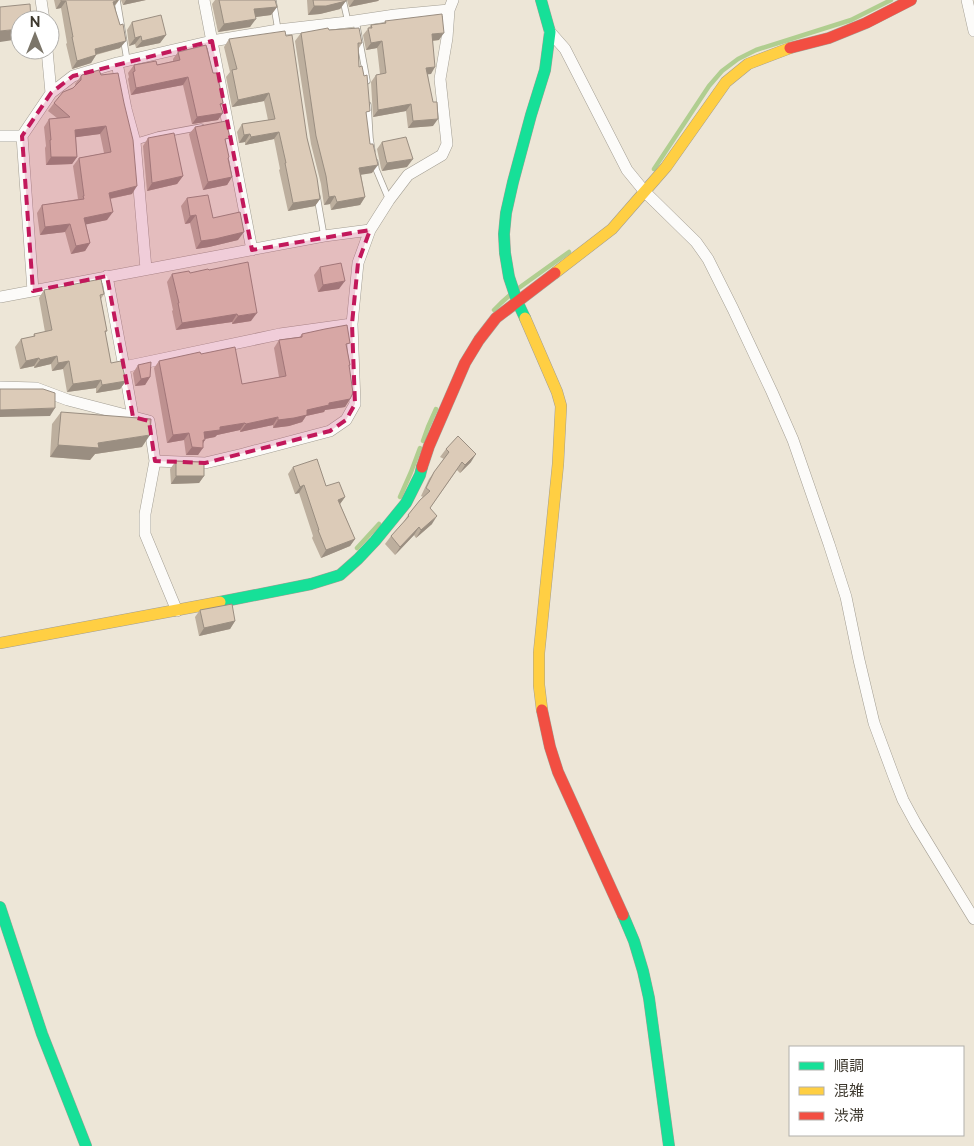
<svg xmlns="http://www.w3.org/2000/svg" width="974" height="1146" font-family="Raleway,'Noto Sans JP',sans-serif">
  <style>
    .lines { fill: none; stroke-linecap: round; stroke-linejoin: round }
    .stream { stroke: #b0ce90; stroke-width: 4.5 }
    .lane-casing { stroke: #a39e93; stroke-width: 7 }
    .street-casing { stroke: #a39e93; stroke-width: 12 }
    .fast-casing { stroke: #a39e93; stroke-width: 12 }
    .slow-casing { stroke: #a39e93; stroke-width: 12 }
    .jam-casing { stroke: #a39e93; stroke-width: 12 }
    .lane { stroke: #fcfbf9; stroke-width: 5.5 }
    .street { stroke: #fcfbf9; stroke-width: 11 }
    .fast { stroke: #16e098; stroke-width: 11 }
    .slow { stroke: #ffcf43; stroke-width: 11 }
    .jam { stroke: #f24e42; stroke-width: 11 }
    .wall { fill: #bdaf9e }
    .shaded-wall { fill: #9a8e81 }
    .building { fill: #dccbb8; stroke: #9a8e81 }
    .marked { fill: #c2185b; fill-opacity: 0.2; stroke: #c2185b; stroke-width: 4; stroke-dasharray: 10 6; stroke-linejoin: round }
  </style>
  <rect width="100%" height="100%" fill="#ede6d7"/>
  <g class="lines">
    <path class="stream" d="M654,169L709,86L722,71L738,59L756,50L851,20L891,0
      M516,290L569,252
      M494,310L501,303L510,295
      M423,441L428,427L436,409
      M400,497L411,472L420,448
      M357,548L379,524"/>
    <defs>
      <path id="lane" d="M117,0L127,60
        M273,0L278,30
        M343,0L348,22
        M356,21L367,81
        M368,105L370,138L372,151
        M135,142L158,135L201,127
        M375,162L376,169L389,200
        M317,196L324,236"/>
      <path id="street" d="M41,0L44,20
        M204,0L252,250
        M967,0L974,31
        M550,32L565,49L627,170L645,192L696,242L708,259L733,309L772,392L793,440L829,544L846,597L859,660L874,723L894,777L903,800L916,824L974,919
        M47,50L51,93
        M117,63L126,109L135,142L146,269
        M0,136H22L51,93L73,76L117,63L212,41L278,30L348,22L395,15L449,10
        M22,136L33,291
        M107,276L124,367L280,334L352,324
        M0,297L324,236L370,230
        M124,367L133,417
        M0,387L36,388L68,400L149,421L155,461L145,514V534L177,611
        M155,461L205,463L243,454L330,431L346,420L355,404L352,324L358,263L370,230L389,200L408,175L442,155L447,144L440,79L447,38L449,10L453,0"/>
      <path id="fast" d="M525,318L517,301L509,277L505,253L504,234L506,213L513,182L531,115L545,70L550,32L541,0
        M220,602L311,584L340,575L358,559L375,541L406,503L420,475L422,467
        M0,907L42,1034L86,1146
        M623,915L634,941L643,971L649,998L669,1146"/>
      <path id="slow" d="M555,273L612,229L666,167L726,82L748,64L790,48
        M525,318L557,392L561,406L558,464L539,653V685L542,710
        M0,643L220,602"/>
      <path id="jam" d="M790,48L829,38L866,23L911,0
        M422,467L429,446L465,363L479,340L496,318L555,273
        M542,710L550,747L558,772L623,915"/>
    </defs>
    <use href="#lane" class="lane-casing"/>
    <use href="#street" class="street-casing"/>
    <use href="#fast" class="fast-casing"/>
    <use href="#slow" class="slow-casing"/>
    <use href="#jam" class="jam-casing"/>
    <use href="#lane" class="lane"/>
    <use href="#street" class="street"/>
    <use href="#fast" class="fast"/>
    <use href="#slow" class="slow"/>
    <use href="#jam" class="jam"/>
  </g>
  <path class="wall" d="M54,0H119L115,6L120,48L96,55L91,63L72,69L66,44L67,43L61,8L56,9Z
    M121,0H146L123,5Z
    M215,0H275L277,7L271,15L255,17L250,27L218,32L212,4Z
    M307,0H346L340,9L320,14L308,15Z
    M347,0H379L378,1L349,7Z
    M385,21L439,40L433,41L431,74H428L433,126L408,128L406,111L373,117L371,82L376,75L380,74L377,48L366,50L363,35L371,25L384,23Z
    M132,22L166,35L160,43L136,48L135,44L129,46L127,30Z
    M329,30L362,43L359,48V67L366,115L372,173L361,174L365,197L360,205L331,210L330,204L324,205L321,184L311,144L295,41L301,33Z
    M229,39L307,138L320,199L315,206L288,211L279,170L280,169L274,139L245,145V142L239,143L237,132L242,124L268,120L264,101L232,107L226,77L230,72L224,47Z
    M178,52L213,73L223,103L221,106L218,120L192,124L183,85L131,95L128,79L129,77L128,73L134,65H157L173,61V59Z
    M99,70L132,194L110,199L107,220L86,224L90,243L85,251L71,254L65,232L40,235L37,213L42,205L78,199L73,166L79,158L104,153L100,134L76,137L77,157L72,164L46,165L45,148L46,146L44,127L49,119L57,118L48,111L54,103L73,88L76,86L75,84L81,76Z
    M195,127L226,144L228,159L232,177L227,185L203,190L189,134Z
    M148,138L183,176L177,184L147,191L143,146Z
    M382,142L407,167L382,171L381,168L377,149Z
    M187,198L213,218L238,240L209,247L196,249L190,223L185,224L181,206Z
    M320,267L339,289L318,292L314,275Z
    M190,273L251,321L232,324V322L176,330L172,311L173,310L167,282L172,274Z
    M44,290L104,294L101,299L107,331L105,333L111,363L126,381L120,389L96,393V388L67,392L63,369L52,371L51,364L34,368V366L20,369L15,347L21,339L33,337L34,334L45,332L39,298Z
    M302,334L347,348L350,365L349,367L350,399L345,407L325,410L324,412L306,416L302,422L289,426L273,428V425L240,432V430L217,435L215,437L205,439L198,455H186L184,440L167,443L154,368L159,361L201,354L242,384L279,377L274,348L279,340L299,338Z
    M138,365L150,377L145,385L135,386L133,373Z
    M61,412L142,447L95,454L90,460L50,457L52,424Z
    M446,449L471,462L460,473L457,470L430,508L432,524L416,538L414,535L395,555L385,544L391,536L403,523L408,515L423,497L421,496L429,479L444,459L440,457Z
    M176,461L204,476L199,483L171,484L170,469Z
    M293,467L345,497L340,504L355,539L350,546L321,558L312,538L313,536L299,493L295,494L288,474Z
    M200,610L235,621L230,629L199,636L195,617Z"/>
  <path class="shaded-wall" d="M119,0L113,7V2Z
    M126,0H146L123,5Z
    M354,0H379L378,1L349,7Z
    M61,1H66L61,8L56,9Z
    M346,1L340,9L320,14L308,15L314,6Z
    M277,7L271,15L248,18L254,9Z
    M256,19L250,27L218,32L224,24Z
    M20,29V39L0,42V31Z
    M444,33L439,40L427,41L432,34Z
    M166,35L160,43L136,48L142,41Z
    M141,36L135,44L129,46L135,38Z
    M126,41L120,48L89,56L95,49Z
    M382,41L377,48L366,50L371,43Z
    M96,55L91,63L72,69L77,61Z
    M435,67L431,74L422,75L426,68Z
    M188,77L183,85L131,95L136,88Z
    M269,93L264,101L232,107L238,100Z
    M411,104L406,111L373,117L378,110Z
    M223,113L218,120L192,124L197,117Z
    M438,119L433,126L408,128L413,121Z
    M106,126L100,134L70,138L75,130Z
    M279,132L274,139L245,145L251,137Z
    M250,134L245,142L239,143L244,135Z
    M51,157H77L72,164L46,165Z
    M413,159L407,167L382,171L387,163Z
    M378,165L372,173L354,176L359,168Z
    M183,176L177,184L147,191L152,183Z
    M232,177L227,185L203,190L208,182Z
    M137,186L132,194L103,200L109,193Z
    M335,196L330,204L324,205L329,197Z
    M365,197L360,205L331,210L337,202Z
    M320,199L315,206L288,211L293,203Z
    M113,212L107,220L79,226L84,218Z
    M196,215L190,223L185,224L190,216Z
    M70,224L65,232L40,235L45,227Z
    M244,232L238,240L209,247L196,249L201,241Z
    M90,243L85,251L71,254L76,246Z
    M345,281L339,289L318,292L323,285Z
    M257,313L251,321L232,324L238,316Z
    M237,314L232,322L176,330L182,323Z
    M57,356L51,364L34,368L40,360Z
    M39,358L34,366L20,369L26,361Z
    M69,361L63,369L52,371L58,363Z
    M150,377L145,385L135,386L141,379Z
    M101,380L96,388L67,392L73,384Z
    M126,381L120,389L96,393L102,385Z
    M350,399L345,407L325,410L324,412L306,416L302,422L289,426L273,428L278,420L307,410L329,403Z
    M55,408L50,416L0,417V410Z
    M278,417L273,425L240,432L246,424Z
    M245,423L240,430L217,435L215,437L199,440L204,432L220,427Z
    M189,433L184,440L167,443L173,435Z
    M150,435L142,447L95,454L90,460L50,457L58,445L98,443Z
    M203,440H205L200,447L203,448L198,455H186L192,447Z
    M476,454L471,462L460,473L465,465Z
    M176,476H204L199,483L171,484Z
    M304,485L299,493L295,494L300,487Z
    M345,497L340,504L338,500Z
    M437,516L432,524L416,538L421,530Z
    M419,527L414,535L395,555L400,547Z
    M355,539L350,546L321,558L326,550Z
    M235,621L230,629L199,636L204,628Z"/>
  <path class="building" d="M61,0H118L113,2L120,25L123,24L126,41L95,49L96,55L77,61L72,37H73L66,1H61Z
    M219,0H275L277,7L254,9L256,19L224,24Z
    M313,0H346V1L326,6H314Z
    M30,4L31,20H20V29L0,31V7Z
    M442,14L444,33L432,34L435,67L426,68L433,102H437L438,119L413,121L411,104L378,110L376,75L386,73L382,41L371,43L368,28H372L371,25L386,23L385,21Z
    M161,15L166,35L142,41L141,36L135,38L132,22Z
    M328,28L329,30L359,28L362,43H358L359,67L362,66L364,76L367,75L370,111L366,112L370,144H373L378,165L359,168L365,197L337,202L335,196L329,197L326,176L316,136L301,33Z
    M285,31L286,36L292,35L307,138L317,178L320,199L293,203L285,163H286L279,132L251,137L250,134L244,135L242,124L275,119L269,93L238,100L232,70L237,69L229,39Z
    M206,45L213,73H217L223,103L220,104L223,113L197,117L188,77L136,88L133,72L135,71L134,65L156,61L157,65L180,60L178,52Z
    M99,70L101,75L118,73L124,103L133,140L137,186L109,193L113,212L84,218L90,243L76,246L70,224L45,227L42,205L84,199L83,196H84L79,158L111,152L106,126L75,130L77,157H51L50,140H51L49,119L70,117L54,103L63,92L73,88L81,80V76L82,75Z
    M226,121L230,138L225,139L229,157L228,158L232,177L208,182L195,127Z
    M174,133L183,176L152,183L148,138Z
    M406,137L413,159L387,163L386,160L382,142Z
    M208,195L213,218L240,212L244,232L215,239L201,241L196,215L190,216L187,198Z
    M248,262L257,313L238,316L237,314L182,323L178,303H179L172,274L189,271L190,273L208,269L209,270Z
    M341,263L345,281L323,285L320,267Z
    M101,279L104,294L100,295L107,331H105L111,363L121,361L126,381L102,385L101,380L73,384L69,361L58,363L57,356L40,360L39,358L26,361L21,339L35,336L34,334L52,330L44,290Z
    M347,325L350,343L346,344L350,365H349L353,393L350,399L329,403V405L307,410V415L294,418L278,420V417L246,424L245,423L220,427V430L204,432L205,440H203V448L192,447L189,433L173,435L159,361L200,352L201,354L235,347L242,384L286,376L279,340L302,337V334L325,329Z
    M151,362L150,377L141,379L138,365Z
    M0,389H43L55,393V408L0,410Z
    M61,412L151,419L150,435L98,443L99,448L58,445Z
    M458,436L476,454L465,465L462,462L430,508L437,516L421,530L419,527L400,547L391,536L409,516L408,515L420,500L430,491L426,488L434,472L449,452L446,449Z
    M317,459L326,486L339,482L345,497L338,500L355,539L326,550L318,530H319L304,485L300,487L293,467Z
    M176,461L204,462V476H176Z
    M232,604L235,621L204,628L200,610Z"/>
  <path class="marked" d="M212,41L252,250L370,230L358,263L352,324L355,404L346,420L330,431L205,463L155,461L149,421L133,417L107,276L33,291L22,136L51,93L73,76Z"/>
  <rect x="789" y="1046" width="175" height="90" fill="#ffffff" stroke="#b1afab"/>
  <rect x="799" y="1062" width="25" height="8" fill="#16e098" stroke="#b1afab"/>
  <text x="834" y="1071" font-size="15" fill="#3d382e">順調</text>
  <rect x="799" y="1087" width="25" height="8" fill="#ffcf43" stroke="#b1afab"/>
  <text x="834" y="1096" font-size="15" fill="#3d382e">混雑</text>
  <rect x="799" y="1112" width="25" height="8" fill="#f24e42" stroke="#b1afab"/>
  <text x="834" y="1121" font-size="15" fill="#3d382e">渋滞</text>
  <g transform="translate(35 35)"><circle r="24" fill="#ffffff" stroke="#b1afab"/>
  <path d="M0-4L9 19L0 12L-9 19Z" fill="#7b7569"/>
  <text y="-8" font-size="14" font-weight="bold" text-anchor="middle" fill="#3d382e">N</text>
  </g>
</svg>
